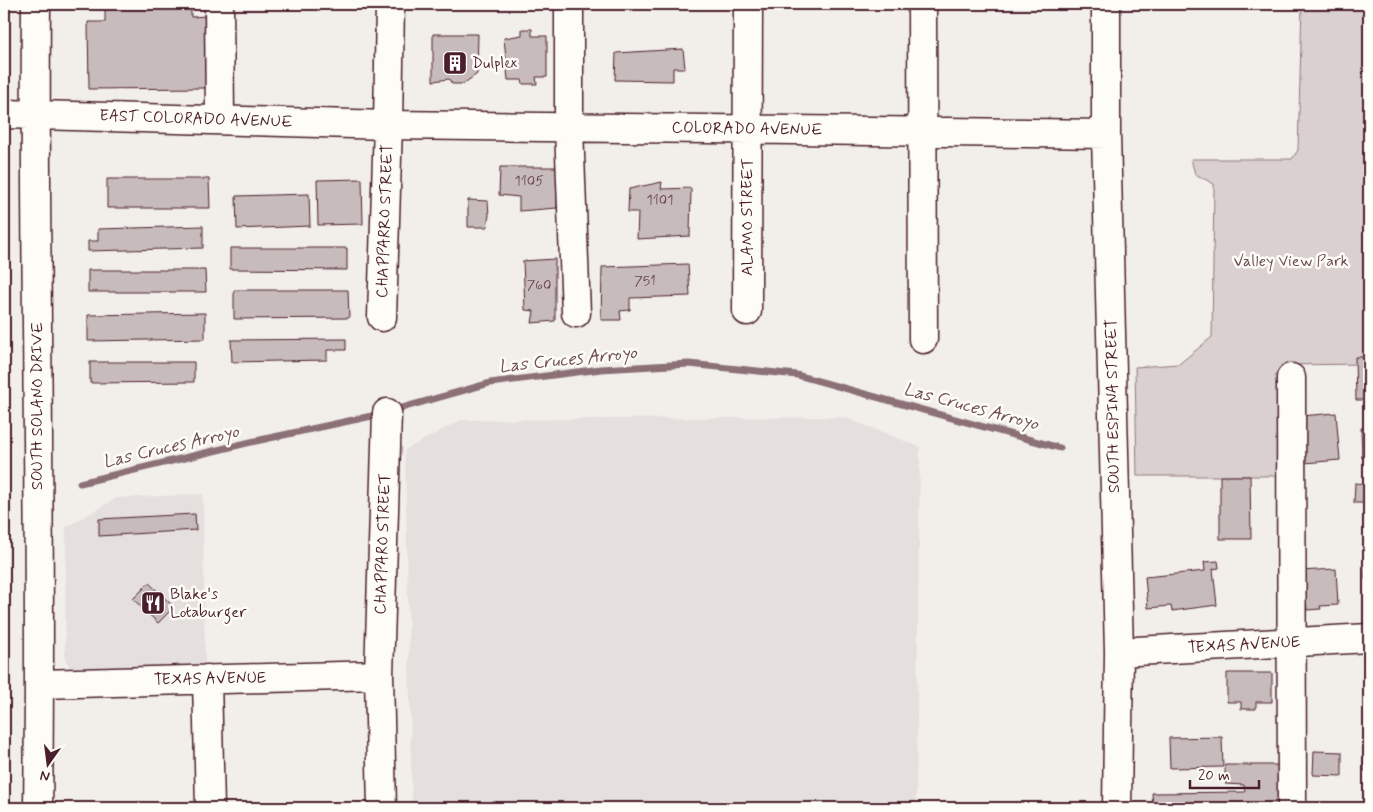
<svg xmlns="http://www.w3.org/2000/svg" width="1373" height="812" font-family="Mynerve,sans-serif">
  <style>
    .built { fill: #e5dfdd }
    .green { fill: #d9d0cf; stroke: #92787d }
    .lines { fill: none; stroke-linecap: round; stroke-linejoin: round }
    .stream { stroke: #8b6f75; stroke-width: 7 }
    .building { fill: #c8bbbb; stroke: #4a1f2b }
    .minor-casing { stroke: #4a1f2b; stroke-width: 31 }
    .minor { stroke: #fdfcf7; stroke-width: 28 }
    .labels { text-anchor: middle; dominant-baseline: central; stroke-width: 5; stroke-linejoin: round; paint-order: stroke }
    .number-label { font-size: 14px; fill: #6a464f }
    .poi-label { font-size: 16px; fill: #4a1f2b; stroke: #fdfcf7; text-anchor: start }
    .street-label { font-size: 16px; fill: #4a1f2b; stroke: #fdfcf7 }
    .park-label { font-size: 16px; fill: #6e4b54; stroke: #fdfcf7 }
    .water-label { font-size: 18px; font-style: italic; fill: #704e56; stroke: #fdfcf7 }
  </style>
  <rect width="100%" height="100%" fill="#f2efeb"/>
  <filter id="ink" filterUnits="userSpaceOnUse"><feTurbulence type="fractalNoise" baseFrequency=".02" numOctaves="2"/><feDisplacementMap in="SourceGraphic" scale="10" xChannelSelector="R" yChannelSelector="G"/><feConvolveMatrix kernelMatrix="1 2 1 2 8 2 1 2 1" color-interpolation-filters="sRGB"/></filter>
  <g filter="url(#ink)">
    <path class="built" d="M844,417L920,447L916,808H412L405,450L461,420Z
      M203,494L205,666L70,667L65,659L66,527L117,498Z"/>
    <path class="green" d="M1302,4H1369V364L1281,365V476H1137L1135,367L1179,364L1212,337L1214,184L1195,174L1191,159H1292L1298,150Z"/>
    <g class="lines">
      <path class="stream" d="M391,411L490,383L601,369L689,364L797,375L1060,448
        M80,483L251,442L381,414"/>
    </g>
    <path class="building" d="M105,4H191V17L207,16V88L89,89L88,22H105Z
      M522,29H532V36H547V77H536L537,84H523L522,80H508L504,38L522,35Z
      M433,34H478L477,74L463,84H452L449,79L433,81Z
      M683,49L685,68H673V81L615,80L616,53Z
      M500,167H558L557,208L519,211V197L499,195Z
      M107,179H209L210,208H107Z
      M362,179L363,224L318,225L317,180Z
      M662,182L661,189L691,188L690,236L637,239L638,212H628L629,189Z
      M309,194L310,226L237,229L236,196Z
      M468,200L488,201L489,215L487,227H468Z
      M203,226V248L88,251V241H98V229Z
      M230,248H347V270L230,269Z
      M555,259V321L532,323L534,311L525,310L523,261Z
      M688,264L690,296L630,298V310L620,311L621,320H601L602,267Z
      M88,270H205L206,292H88Z
      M234,290H348L349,318L234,319Z
      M205,313V339L88,341V315Z
      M346,339V350H327V360L232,362L231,340Z
      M1355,357H1369V400H1356Z
      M90,362H194V382L90,383Z
      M1336,413L1340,460L1304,463L1301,416Z
      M1361,428H1369V457L1362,458Z
      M1220,476H1250L1251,539H1220Z
      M1355,483L1369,484V514L1365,513V503H1354Z
      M195,514L196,530L99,536V519Z
      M1366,550H1369V579H1365Z
      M1218,561L1219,568L1213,569L1217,605L1172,611L1171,606L1148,608L1145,577L1205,571L1204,562Z
      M1336,569L1338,605L1320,606L1321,609L1307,610L1306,598H1301L1299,571Z
      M149,583L174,607L158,623L133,599Z
      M1227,673H1272V702H1256V709H1241V702H1227Z
      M1222,737L1223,767L1170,768L1169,738Z
      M1365,739H1369V771H1364Z
      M1314,751L1342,752V776L1313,775Z
      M1225,765H1278V808H1153L1152,793L1245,792L1244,785L1225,784Z"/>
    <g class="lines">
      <defs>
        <path id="minor" d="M36,4C34,272 42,540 38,808
          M219,4L220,120
          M569,4V128L576,313
          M922,4L923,339
          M1106,4V134L1119,652L1117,808
          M4,114L388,125L1106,134
          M747,311L748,4
          M382,317L388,125L390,4
          M1291,378L1292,808
          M1119,652L1369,638
          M207,679L210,808
          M40,684L379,675
          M382,808L379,675L387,413"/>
      </defs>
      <use href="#minor" class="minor-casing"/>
      <use href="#minor" class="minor"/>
    </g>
  </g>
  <defs>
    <symbol id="building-square" viewBox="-11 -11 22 22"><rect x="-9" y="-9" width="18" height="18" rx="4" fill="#4a1f2b" stroke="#fdfcf7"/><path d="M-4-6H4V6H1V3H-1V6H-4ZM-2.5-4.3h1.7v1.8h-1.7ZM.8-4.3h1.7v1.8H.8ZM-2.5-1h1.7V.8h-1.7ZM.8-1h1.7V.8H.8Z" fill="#fff"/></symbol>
    <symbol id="restaurant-square" viewBox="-11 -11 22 22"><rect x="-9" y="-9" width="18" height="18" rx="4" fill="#4a1f2b" stroke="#fdfcf7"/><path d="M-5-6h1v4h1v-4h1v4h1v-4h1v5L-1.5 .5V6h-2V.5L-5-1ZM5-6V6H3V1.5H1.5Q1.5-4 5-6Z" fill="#fff"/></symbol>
  </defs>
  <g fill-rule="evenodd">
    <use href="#building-square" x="441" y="49" width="28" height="28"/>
    <use href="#restaurant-square" x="139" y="589" width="28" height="28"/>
  </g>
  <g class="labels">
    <g class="number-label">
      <text x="529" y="181">1105</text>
      <text x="660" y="200">1101</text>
      <text x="645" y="281">751</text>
      <text x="539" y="285">760</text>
    </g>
    <g class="poi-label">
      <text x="472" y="63">Dulplex</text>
      <text x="170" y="594">Blake's<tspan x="170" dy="18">Lotaburger</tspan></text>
    </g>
    <g class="street-label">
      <text transform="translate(196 119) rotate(2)">EAST COLORADO AVENUE</text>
      <text transform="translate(747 129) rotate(1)">COLORADO AVENUE</text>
      <text transform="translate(747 217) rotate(-90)">ALAMO STREET</text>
      <text transform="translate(385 221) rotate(-88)">CHAPPARRO STREET</text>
      <text transform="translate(37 406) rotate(-90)">SOUTH SOLANO DRIVE</text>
      <text transform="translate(1113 406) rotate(-91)">SOUTH ESPINA STREET</text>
      <text transform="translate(383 544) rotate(-88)">CHAPPARO STREET</text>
      <text transform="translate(1244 645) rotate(-3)">TEXAS AVENUE</text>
      <text transform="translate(210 679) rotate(-1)">TEXAS AVENUE</text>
    </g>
    <g class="park-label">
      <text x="1291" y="261">Valley View Park</text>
    </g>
    <g class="water-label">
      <text transform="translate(568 360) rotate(-6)">Las Cruces Arroyo</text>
      <text transform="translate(971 407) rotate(15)">Las Cruces Arroyo</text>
      <text transform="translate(171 447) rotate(-13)">Las Cruces Arroyo</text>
    </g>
  </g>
  <rect width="1373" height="812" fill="none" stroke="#fdfcf7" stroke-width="20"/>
  <rect x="10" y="10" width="1353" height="792" fill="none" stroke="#4a1f2b" stroke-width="2" filter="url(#ink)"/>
  <g transform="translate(48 764) rotate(194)" stroke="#fdfcf7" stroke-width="4" paint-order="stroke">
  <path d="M0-4L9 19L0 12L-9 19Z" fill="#4a1f2b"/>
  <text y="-8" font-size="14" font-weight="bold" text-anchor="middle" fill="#4a1f2b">N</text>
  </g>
  <path d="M1190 780v8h69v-8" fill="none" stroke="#4a1f2b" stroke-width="2.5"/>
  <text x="1198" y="780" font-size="15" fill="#4a1f2b" stroke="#fdfcf7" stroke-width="4" paint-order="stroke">20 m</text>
</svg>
